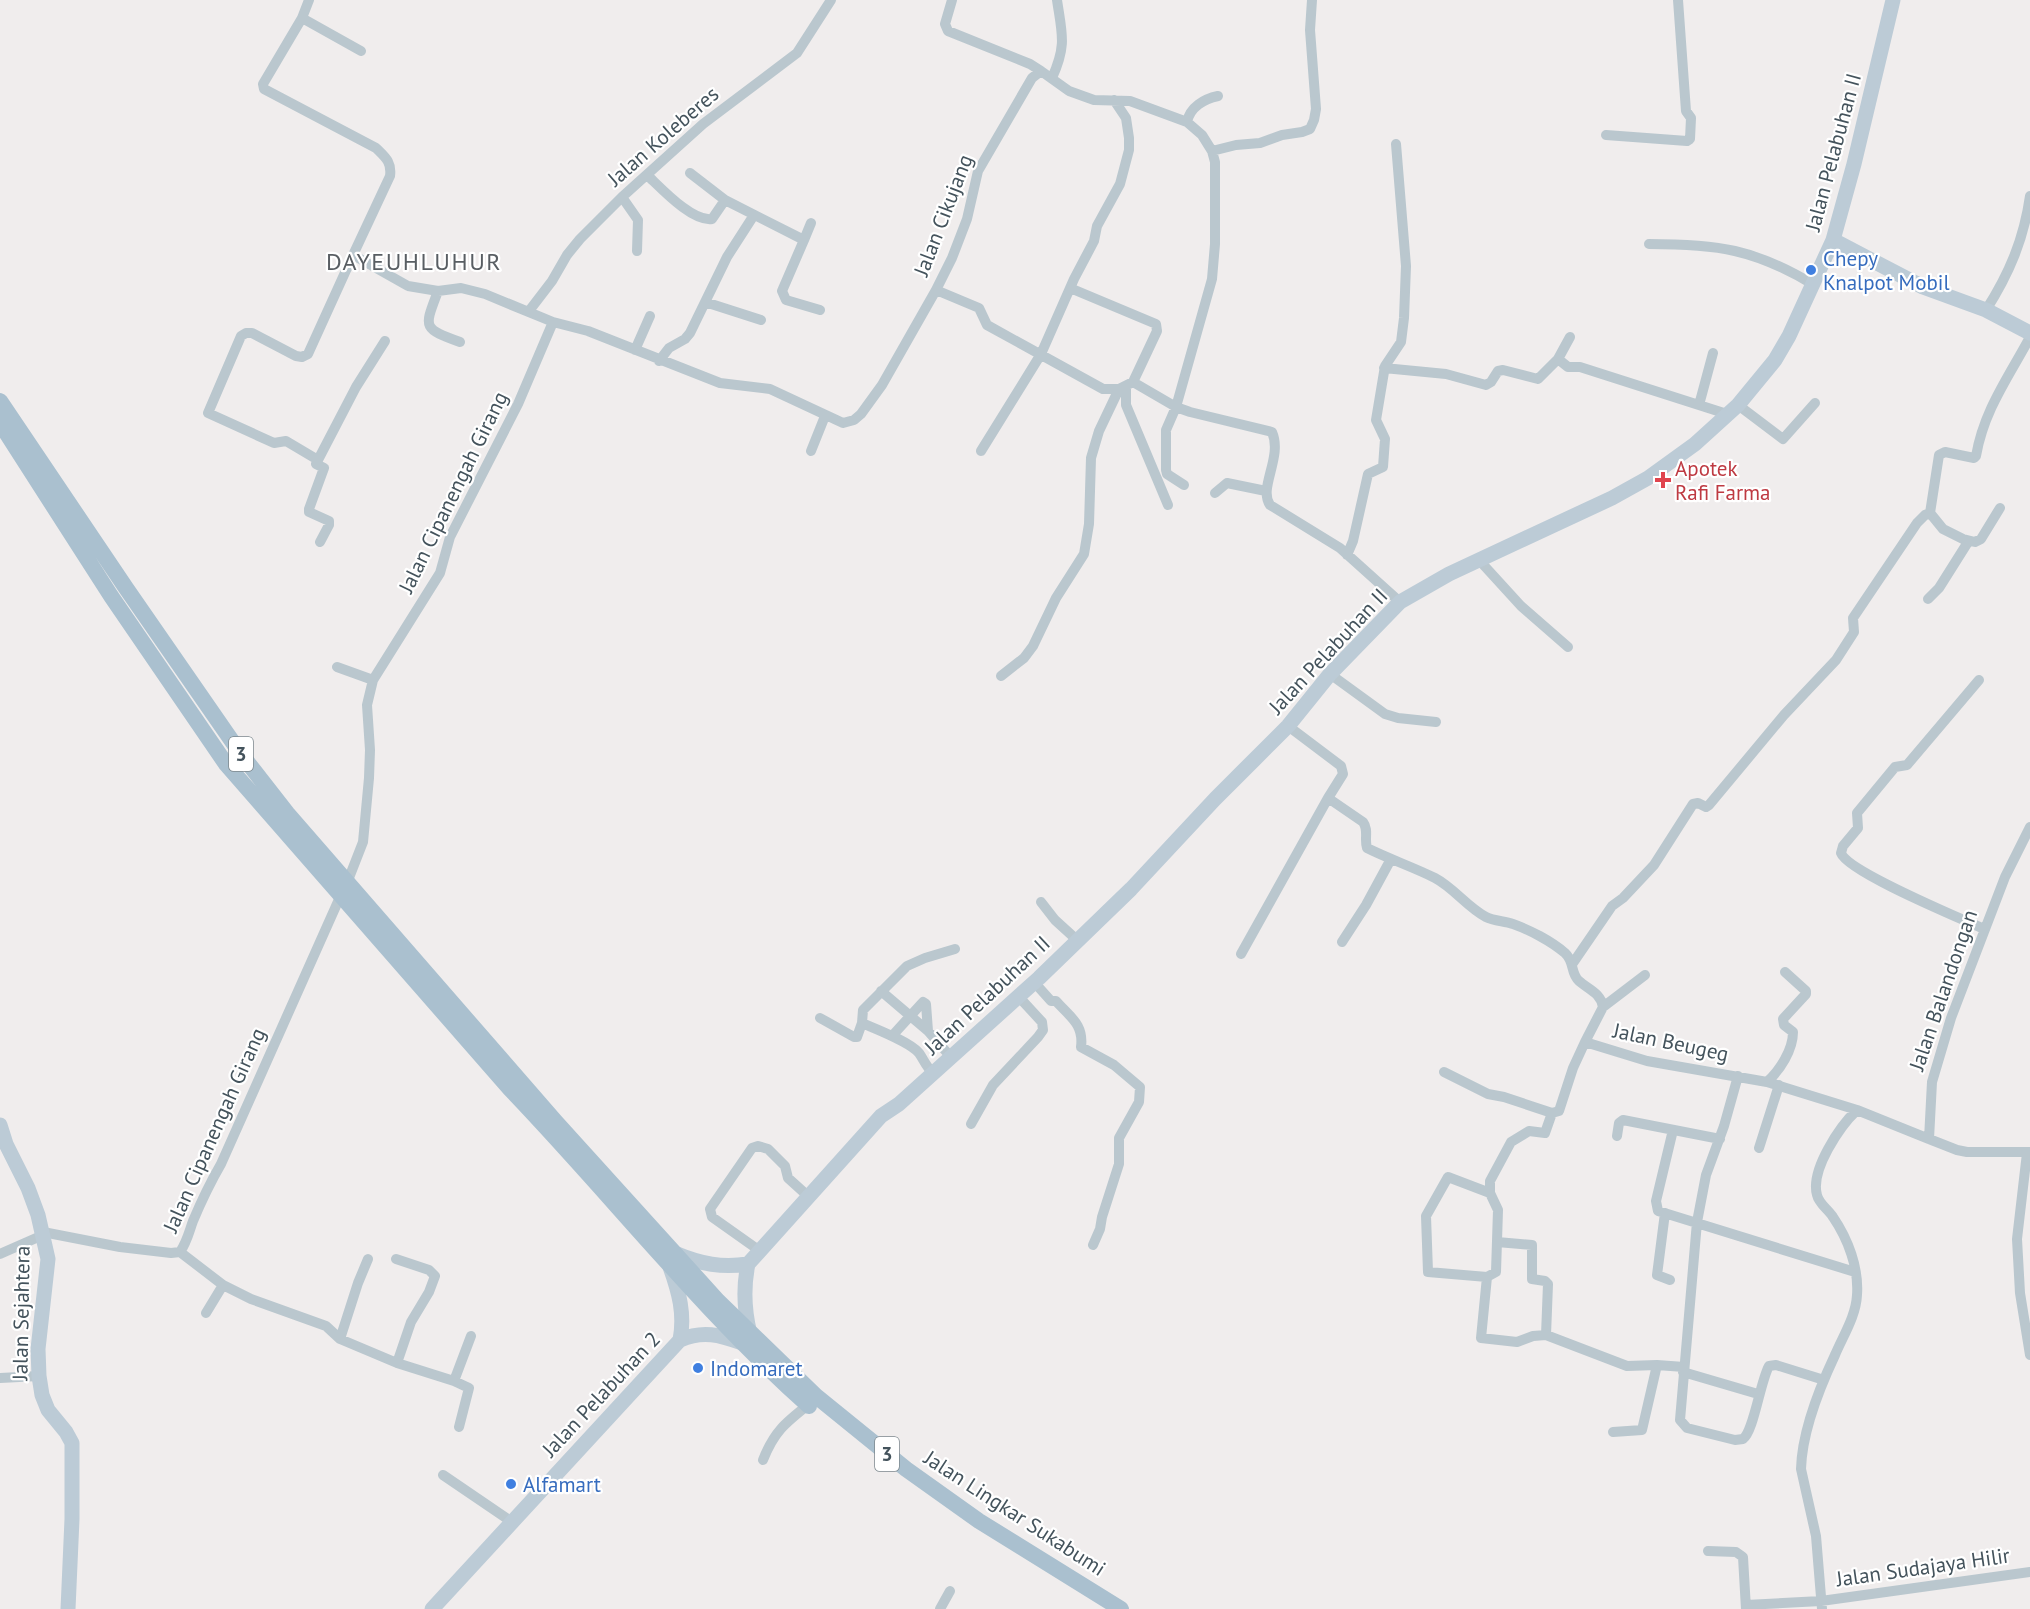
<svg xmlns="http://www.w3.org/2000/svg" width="2030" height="1609" font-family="'PT Sans',sans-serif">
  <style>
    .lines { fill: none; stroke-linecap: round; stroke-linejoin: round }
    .street { stroke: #bac7ce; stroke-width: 10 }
    .secondary { stroke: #bccbd6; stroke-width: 15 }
    .primary { stroke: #aac0cf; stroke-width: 16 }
    .shop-dot { fill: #3f7fe0; stroke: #fff; stroke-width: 2 }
    .health-dot { fill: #e0444e; stroke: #fff; stroke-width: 2 }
    .labels { text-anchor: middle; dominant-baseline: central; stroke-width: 4.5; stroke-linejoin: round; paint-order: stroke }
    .shield { fill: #fff; stroke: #7c878d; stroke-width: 1.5 }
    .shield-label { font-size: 20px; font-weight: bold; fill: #44535c }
    .street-label { font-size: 21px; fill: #44535c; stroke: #fff }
    .shop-label { font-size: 21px; fill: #366cbe; stroke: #fff; text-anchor: start }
    .health-label { font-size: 21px; fill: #be3a42; stroke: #fff; text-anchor: start }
    .quarter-label { font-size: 24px; letter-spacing: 1.5px; fill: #595e63; stroke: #fff }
  </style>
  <rect width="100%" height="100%" fill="#f0eded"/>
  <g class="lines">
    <path class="street" d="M309,0L302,18L263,84L264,89L376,148C385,157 392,162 390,176L353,255L408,286L438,291L461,288L485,294L553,322L588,331L720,383L770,389L843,423L854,420L861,414L882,385L936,290L952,258L967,219L978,171L1032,78L1041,71L1069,91L1094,100L1130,101L1187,122L1202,135L1212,151L1215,162V244L1212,279L1176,407L1190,412L1272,432C1283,457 1258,488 1270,505L1340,548L1400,602
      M952,0L945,24L948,31L1030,64L1041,71
      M302,18L361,51
      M1052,78C1067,45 1062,34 1057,0
      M1187,122C1190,107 1204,99 1218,96
      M1606,135L1687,141L1690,139L1691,118L1686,111L1678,0
      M1212,151L1236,145L1260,143L1282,135L1302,132L1310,129L1314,120L1316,109L1310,30L1312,0
      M690,173L725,200
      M647,175C661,188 692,222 712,219L725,200L804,240L811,223
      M622,197L638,220L637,251
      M804,240L782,291L786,300L820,310
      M1649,244C1717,244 1755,249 1814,285
      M1070,288L1156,324L1157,331L1133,382
      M936,290L979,308L987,325L1103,389H1119L1133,382L1176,407L1166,430V470L1167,474L1184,485
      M438,291C424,328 422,328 460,342
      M705,302L761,320
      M1986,310C2009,274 2024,239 2030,196
      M529,311L552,281L567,255L580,239L622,197L703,124L797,53L831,0
      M635,350L650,316
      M1558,359L1568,367H1580L1727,414
      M659,361L669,348L685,339L690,333L727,257L754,215
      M1384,368L1446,374L1486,385L1491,382L1498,371L1503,370L1538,379L1558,359L1570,337
      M1126,387V405L1168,505
      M1699,405L1713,353
      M1738,405L1783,439L1815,403
      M811,451L825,416
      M981,451L1041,354L1074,279L1094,241L1097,226L1120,184L1129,150V138L1126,118L1114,100
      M318,460L286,441L274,443L208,413L241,336L246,333H252L296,356L302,357L308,354L353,255
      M1215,493L1227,483L1266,491
      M2000,508L1981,539L1975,542L1963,539L1943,529L1930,513L1939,455L1945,452L1974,458L1976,456C1984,410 2008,378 2030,337
      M320,542L329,525V521L309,512V509L324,468L316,464L318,460L356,387L385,341
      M1347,555L1353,541L1368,474L1383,467L1385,439L1376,420L1385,366L1401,342L1404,318L1406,266L1396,144
      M1479,560L1521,606L1568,647
      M1928,599L1939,588L1968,542
      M337,667L373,680
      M1330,674L1385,714L1398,718L1436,722
      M1001,676L1024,658L1033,646L1056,598L1084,554L1089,524L1091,458L1099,431L1119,389
      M1979,680L1907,765L1895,767L1857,813L1858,828L1843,846L1841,853C1848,872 1960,918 1984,929
      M1288,726L1341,766L1343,774L1328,798L1363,822C1369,830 1364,839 1367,848C1389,859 1413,867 1435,878C1454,888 1467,907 1486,917C1494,921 1504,921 1513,924C1530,930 1551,941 1565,953C1575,962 1570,973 1579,981C1588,989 1601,993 1603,1007L1585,1042L1647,1061L1767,1082L1857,1110
      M347,883L363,842L369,778L370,750L367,705L373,680L440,573L450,537L518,404L553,322
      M1041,902L1055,920L1077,940
      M1342,942L1366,905L1391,859
      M1241,954L1328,798
      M1573,963L1612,906L1623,898L1654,865L1693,804L1698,803L1706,807L1709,805L1784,715L1836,660L1854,632L1853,618L1917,523L1925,515L1930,513
      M1034,982L1051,1001H1056C1070,1017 1084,1024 1081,1047L1114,1065L1140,1087L1139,1102L1119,1138V1164L1102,1217L1100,1229L1093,1245
      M881,991L928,1031L950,1056
      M1603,1007L1645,975
      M820,1018L854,1037H857L862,1023L863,1010L907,966L925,958L955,949
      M862,1023C876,1029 910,1042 919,1053C924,1060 926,1067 933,1073
      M892,1036L923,1002L926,1004L928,1031
      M1444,1072L1488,1094L1504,1097L1552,1113
      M1738,1076L1724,1126L1706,1175L1697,1222L1680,1420L1687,1428L1735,1440L1743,1439C1754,1431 1760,1382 1769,1366L1776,1365L1824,1380
      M1767,1082C1780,1070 1793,1050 1793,1032L1784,1025L1783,1019L1806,994V991L1785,972
      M971,1124L993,1085L1038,1037L1043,1030L1042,1022L1018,996
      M1673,1130L1656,1201L1658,1211L1855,1272
      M1617,1136L1619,1123L1623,1120L1720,1139
      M1929,1139L1957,1150L1967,1152H2030
      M1759,1148L1779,1085
      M2027,1153L2017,1239L2020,1293L2030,1355
      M1490,1193L1448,1177L1426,1216L1428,1272L1487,1277L1496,1272L1498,1210L1490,1193V1181L1511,1142L1529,1131L1545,1133L1552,1113L1559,1111L1573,1068L1585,1042
      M1665,1213L1657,1275L1670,1280
      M43,1232L120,1247L171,1253L180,1252C187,1242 189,1232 193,1221C201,1202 210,1183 221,1164L340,897
      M1497,1242L1532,1245V1279L1545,1281L1548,1284L1546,1335
      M760,1251L712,1217L710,1209L752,1148L758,1146L768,1149L785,1166L788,1178L809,1197
      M180,1252L223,1285L251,1299L326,1326L340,1339L397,1363L454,1381L469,1388L459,1427
      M0,1254L43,1235
      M396,1259L429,1270L435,1276L429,1292L411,1322L397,1363
      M1487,1277L1481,1338L1517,1342L1533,1336L1546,1335L1627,1366L1657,1365L1684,1367
      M206,1313L223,1285
      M340,1339L358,1283L368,1259
      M1683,1372L1758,1394
      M0,1378L39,1376
      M454,1381L471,1336
      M1613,1432L1642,1430L1657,1365
      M763,1460C774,1432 785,1423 808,1405
      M443,1475L512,1522
      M1708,1551L1736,1552L1743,1557L1746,1609
      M1746,1605L1821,1601L2030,1572
      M940,1609L950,1591
      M1822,1609L1816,1536L1801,1469C1802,1431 1819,1389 1835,1355C1843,1336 1856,1316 1857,1295C1859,1268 1848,1239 1833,1217C1828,1209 1819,1204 1817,1195C1810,1170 1840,1126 1857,1110L1929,1139L1932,1082L1951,1018L2005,877L2030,827"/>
    <path class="secondary" d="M1833,240L1923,287L1986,310L2030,333
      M0,1125L6,1144L28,1188L38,1215L48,1259L38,1349L39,1376L42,1395L48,1410L66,1432L72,1443V1519L68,1609
      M677,1254C701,1264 722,1268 748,1264
      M748,1264L881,1116L899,1104L1039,978L1131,889L1215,799L1288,726L1330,674L1400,602L1449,574L1612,498L1648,478L1695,444L1738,405L1775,360L1789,336L1833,240L1854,164L1893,0
      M748,1264C743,1288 744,1310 750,1334
      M670,1267C679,1292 685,1314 680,1340
      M432,1609L680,1340C703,1330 720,1335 742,1343"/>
    <path class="primary" d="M0,401L126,588L241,754L287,813L555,1121L718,1301L816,1396L906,1469L979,1521L1121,1609
      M0,423L111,596L226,764L510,1089C611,1194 700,1309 809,1406"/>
  </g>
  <g class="shop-dot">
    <circle cx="1811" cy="270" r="6"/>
    <circle cx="698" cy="1368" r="6"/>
    <circle cx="511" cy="1484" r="6"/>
  </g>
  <path class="health-dot" d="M1660 471h6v6h6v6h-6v6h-6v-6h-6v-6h6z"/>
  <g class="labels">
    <g class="shield">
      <rect x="229" y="737" width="24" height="34" rx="4.5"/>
      <rect x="875" y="1437" width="24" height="34" rx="4.5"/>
    </g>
    <g class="shield-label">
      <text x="241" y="754">3</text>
      <text x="887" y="1454">3</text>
    </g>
    <g class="street-label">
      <text transform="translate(663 136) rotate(-41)">Jalan Koleberes</text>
      <text transform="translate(1833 152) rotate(-75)">Jalan Pelabuhan II</text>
      <text transform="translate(943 215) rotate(-69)">Jalan Cikujang</text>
      <text transform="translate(453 492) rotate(-64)">Jalan Cipanengah Girang</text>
      <text transform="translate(1328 651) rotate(-47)">Jalan Pelabuhan II</text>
      <text transform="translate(1943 990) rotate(-71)">Jalan Balandongan</text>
      <text transform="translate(987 995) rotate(-43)">Jalan Pelabuhan II</text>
      <text transform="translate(1671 1042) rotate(12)">Jalan Beugeg</text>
      <text transform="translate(214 1130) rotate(-66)">Jalan Cipanengah Girang</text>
      <text transform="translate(21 1313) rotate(-89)">Jalan Sejahtera</text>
      <text transform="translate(601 1394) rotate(-47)">Jalan Pelabuhan 2</text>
      <text transform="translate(1015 1513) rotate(33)">Jalan Lingkar Sukabumi</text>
      <text transform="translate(1923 1567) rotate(-8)">Jalan Sudajaya Hilir</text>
    </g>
    <g class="shop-label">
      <text x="1823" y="258">Chepy<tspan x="1823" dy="24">Knalpot Mobil</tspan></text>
      <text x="710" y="1368">Indomaret</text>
      <text x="523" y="1484">Alfamart</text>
    </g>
    <g class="health-label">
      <text x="1675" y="468">Apotek<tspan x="1675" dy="24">Rafi Farma</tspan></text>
    </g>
    <g class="quarter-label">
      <text x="414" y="261">DAYEUHLUHUR</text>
    </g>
  </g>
</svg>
